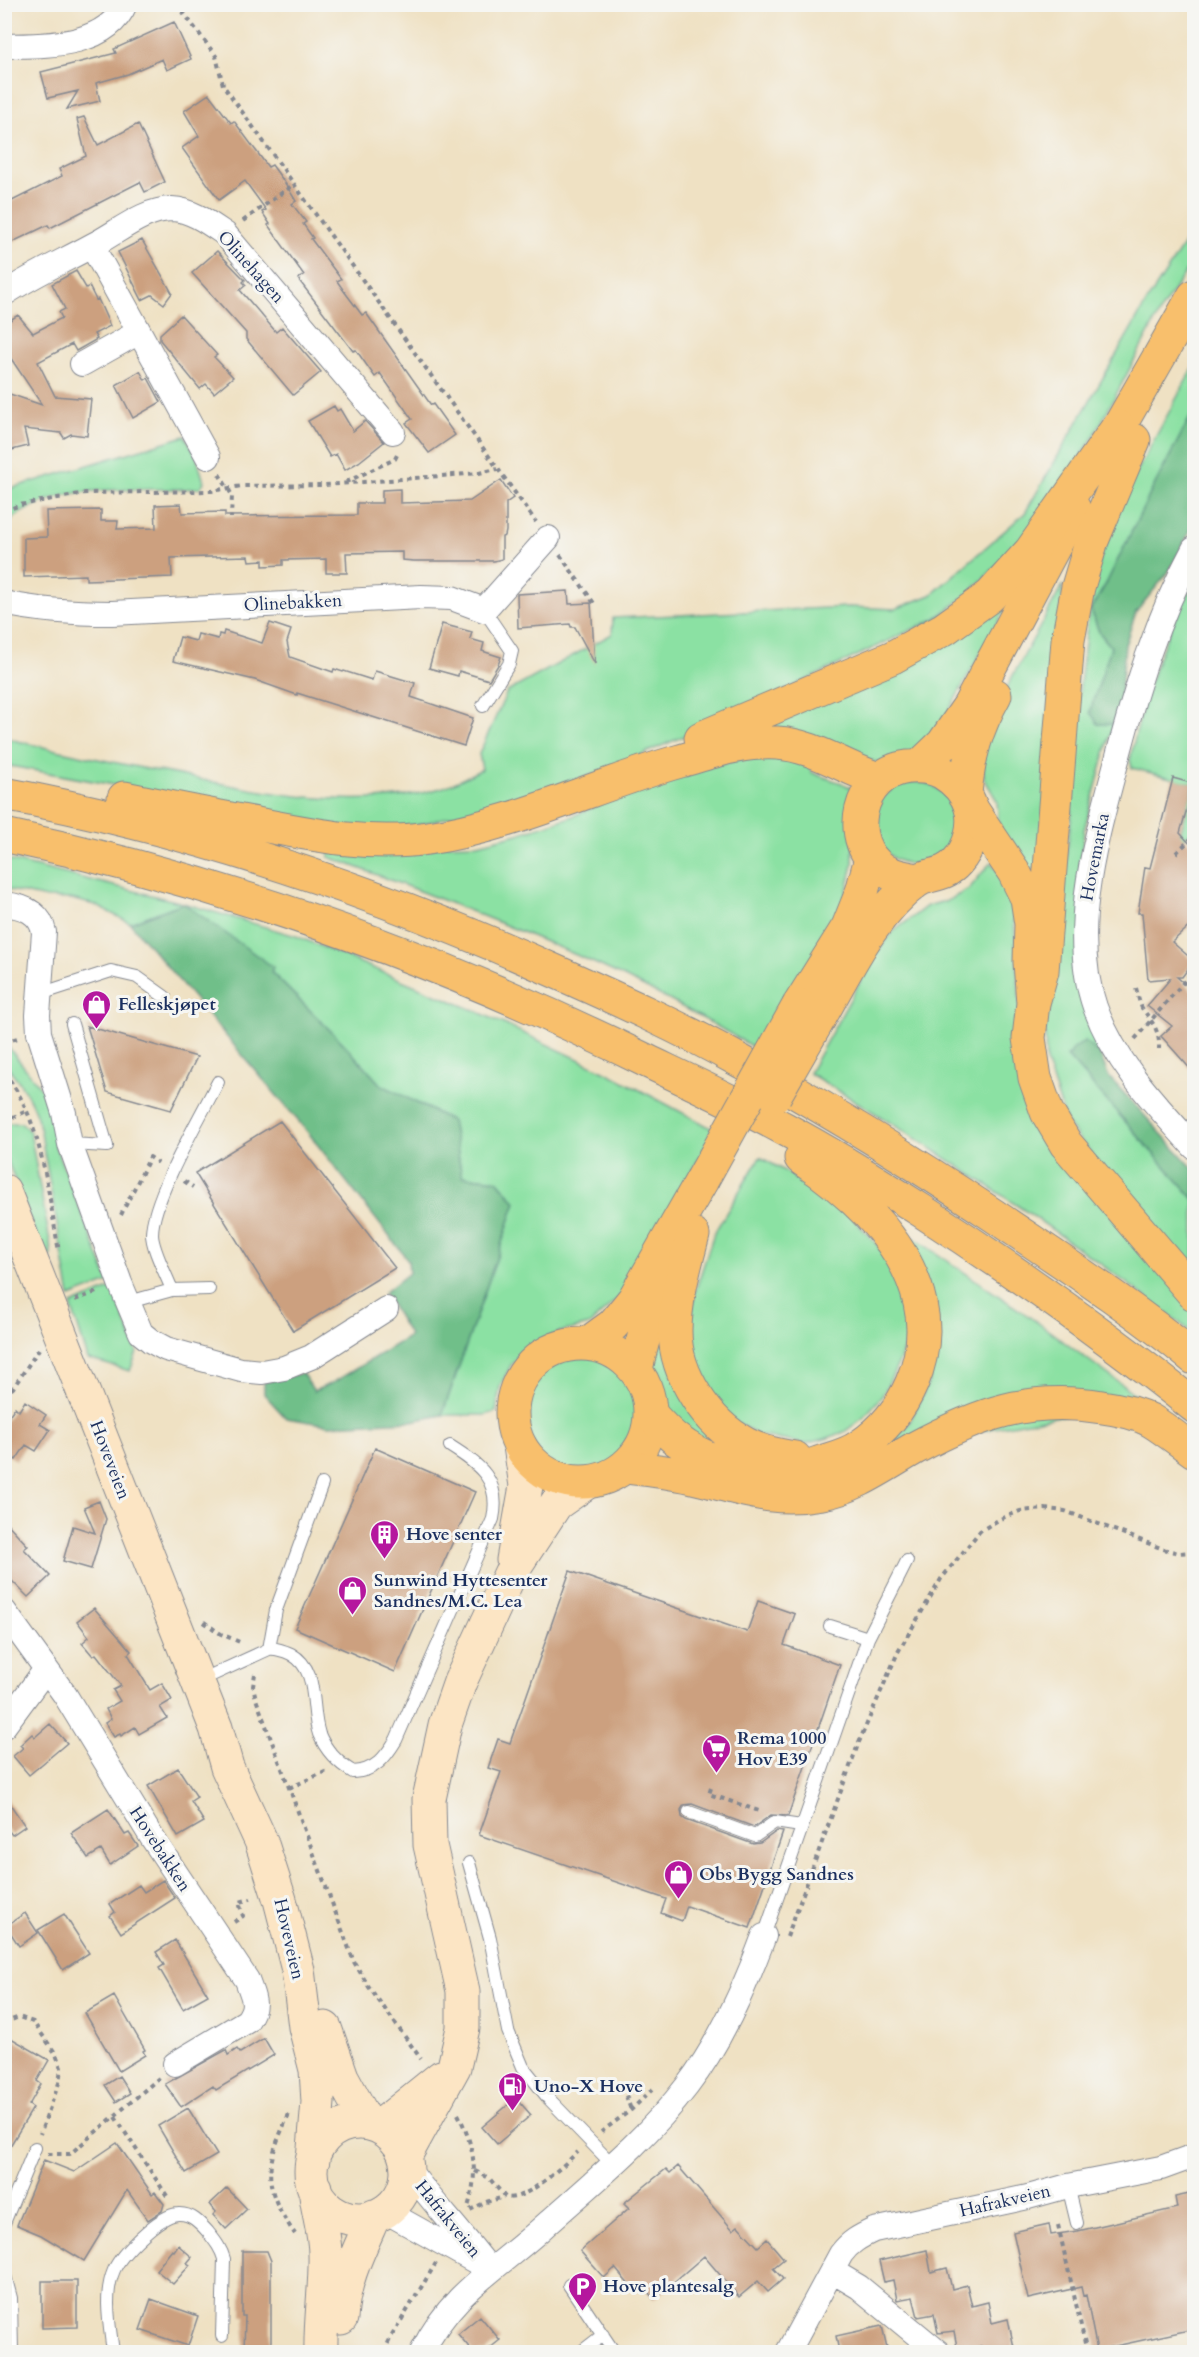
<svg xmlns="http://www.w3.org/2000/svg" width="1199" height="2357" font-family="Cardo,serif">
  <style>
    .green { fill: #8be1a3; stroke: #538880; stroke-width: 1.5 }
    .forest { fill: #70bf89; stroke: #467774; stroke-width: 1.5 }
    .building { fill: #cca07f }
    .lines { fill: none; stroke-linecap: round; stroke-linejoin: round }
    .lane-casing { stroke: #858890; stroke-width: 14 }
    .street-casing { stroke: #858890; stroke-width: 26 }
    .secondary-casing { stroke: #858890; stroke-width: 35 }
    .primary-casing { stroke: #858890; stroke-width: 35 }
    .highway-casing { stroke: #858890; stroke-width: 35 }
    .path { stroke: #858890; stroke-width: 4; stroke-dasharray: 4.5 4.5; stroke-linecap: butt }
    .lane { stroke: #fff; stroke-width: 12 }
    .street { stroke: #fff; stroke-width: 24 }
    .secondary { stroke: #fce5c4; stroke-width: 33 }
    .primary { stroke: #f8bf6c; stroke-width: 33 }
    .highway { stroke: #f8bf6c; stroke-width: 33 }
    .primary-bridge-casing { stroke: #858890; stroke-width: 35; stroke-linecap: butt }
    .primary-bridge { stroke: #f8bf6c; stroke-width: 33 }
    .labels { text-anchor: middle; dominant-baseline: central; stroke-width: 6; stroke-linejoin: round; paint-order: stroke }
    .street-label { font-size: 18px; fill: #1b2f5e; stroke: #f6f6f2 }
    .poi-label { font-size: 18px; font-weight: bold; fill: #1b2f5e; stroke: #f6f6f2; text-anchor: start }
  </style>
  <rect width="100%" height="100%" fill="#f6f6f2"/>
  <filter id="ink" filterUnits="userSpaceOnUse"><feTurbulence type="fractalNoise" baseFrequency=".0167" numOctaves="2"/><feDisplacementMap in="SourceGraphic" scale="12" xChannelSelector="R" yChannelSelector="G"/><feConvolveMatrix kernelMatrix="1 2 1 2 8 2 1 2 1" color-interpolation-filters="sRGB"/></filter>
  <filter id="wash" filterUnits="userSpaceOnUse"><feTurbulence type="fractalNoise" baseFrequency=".008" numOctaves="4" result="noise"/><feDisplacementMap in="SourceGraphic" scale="24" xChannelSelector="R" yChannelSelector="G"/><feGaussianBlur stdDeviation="1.35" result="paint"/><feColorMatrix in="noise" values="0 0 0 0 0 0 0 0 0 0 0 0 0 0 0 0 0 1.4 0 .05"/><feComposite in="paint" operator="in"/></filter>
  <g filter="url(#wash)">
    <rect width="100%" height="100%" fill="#efe1c3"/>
    <path class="green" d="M1194,229V259L1161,310L1094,436L1035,528L967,595L934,619L741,711L611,768L545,792L417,825L356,829L5,765V738C62,752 120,764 179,775C262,792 357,813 441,788C455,784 469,775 482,769L479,754L507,692L612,634L613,618L849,607L895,609L931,595L1025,513L1149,298Z
      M1194,366V410L1152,490L1106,584L1091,609L1099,632L1111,647L1098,724H1113L1084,830L1078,889L1103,1051L1100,1055L1085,1041L1068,1056L1194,1199V1279L1067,1124L1046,1061L1045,1026L1072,811L1065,808L1093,578L1122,499Z
      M185,436L196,455L204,482L200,488C135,493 57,478 5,525V490Z
      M1032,561L930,744L886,764L864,760L761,724Z
      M1063,585L1041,877L1029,882L1000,840L997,801L984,778L983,755L988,728L1011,679Z
      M1193,586H1194V830L1177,845L1194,784L1132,768L1130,760C1142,703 1162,636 1193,586Z
      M776,752L811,766V772C826,780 841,780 854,790L853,865L842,910L758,1050C707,1020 655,991 601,966C512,926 421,891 329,857L332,847L478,844L518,834L571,817L673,773Z
      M874 823a41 41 0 1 1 82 0a41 41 0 1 1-82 0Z
      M5,859L183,903L296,936L476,1011L606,1072L715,1130L623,1294L589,1325L560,1332L529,1346L511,1365L500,1386L496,1412L485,1415H442L516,1202L497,1180L462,1176L452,1121L380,1084L343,1043L271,972L183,903L130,923L95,905L71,899L46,898L5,889Z
      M991,862L1012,890L1025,1082L1194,1307V1334C1072,1239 942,1152 809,1073L875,955L893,932L927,906L949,900L969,889Z
      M4,1047L9,1048L41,1088L51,1115L55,1146L109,1282L70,1297L43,1146C41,1126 34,1105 23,1088C12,1070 5,1069 4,1047Z
      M6,1123H22L30,1132L50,1242L51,1255L44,1257L5,1154Z
      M760,1157L816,1189L850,1215L879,1247L898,1276L909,1330L900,1360L882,1396L863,1418L844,1432L825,1439L804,1444L757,1435L733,1420L700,1380L688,1340L695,1292L714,1233Z
      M914,1238L1037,1322L1136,1395L1128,1403L885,1449L909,1424L930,1379L906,1245Z
      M112,1288L137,1352L130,1371L88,1359L71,1305Z
      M665,1296L724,1442L719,1451L667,1415L653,1371L649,1342Z
      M521 1413a59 59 0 1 1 118 0a59 59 0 1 1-118 0Z"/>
    <path class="forest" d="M1194,410V523L1170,570L1136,612L1125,645L1119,714L1113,724H1098L1090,712L1111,647L1099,632L1091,609L1106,584L1152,490Z
      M183,903L273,967L271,972L343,1043L380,1084L452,1121L462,1176L497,1180L516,1202L442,1415L411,1421L329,1425L286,1418L264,1394V1382L302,1373L314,1391L334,1382L410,1336L384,1293L409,1273L408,1260L306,1130L130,923Z
      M1085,1041L1100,1055L1109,1077L1194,1169V1199L1067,1056L1070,1055L1072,1050Z"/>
    <g id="blocks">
      <path class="building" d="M174,22L191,59L167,70L162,59L128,74L96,83L100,101L67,109L78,91L48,98L41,72L116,53L114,49Z
        M209,94L231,123L234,121L268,167L272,165L285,183L296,201L292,204L306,222L303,224L313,238L311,239L341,279L337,281L344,291L362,315L366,313L431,405L433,404L455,435L429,453L406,423L412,419L380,373L375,377L356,350L353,351L298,279L304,275L268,225L270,224L262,212L266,210L245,181L219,200L182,148L199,136L184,111Z
        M84,117L98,145L138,124L165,182L145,192L140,182L50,228L48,225L4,246V205L62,176L59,169L86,156L77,119Z
        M142,240L172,293L164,304L152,295L142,300L118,252Z
        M217,251L245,280L243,282L246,285L240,290L276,332L282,327L321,372L293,395L246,339V333L192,273Z
        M76,271L86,288L89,286L96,300L98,299L110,326L94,334L97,339L76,351L72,344L38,362L55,396L91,399L87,436L71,434L64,438L61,433L24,429L28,446L4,452V392L42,405L4,348V324L18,315L33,333L62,318L59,312L65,309L52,284Z
        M181,315L217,355L214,357L233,377L214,393L206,384L200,389L160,340V334Z
        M140,371L145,380L148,378L161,402L133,418L116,385Z
        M334,406L337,411L340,409L353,431L365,421L384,442L359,462L345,470L336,454L330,457L308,421Z
        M501,480L513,498L506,503V531L505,536L502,537V559L494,561H414L402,560V552L346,553L347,573H326V559L283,560V565L263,566V560L249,561L248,556L171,558L172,577L86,580V575L24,577V538L47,537L46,511L101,510V521H118L117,529L156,528L155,505L181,504L182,513L225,512V516L357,515V503H382V490L400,489V503L470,501Z
        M568,591L569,604L591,603L595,664L575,627H571L570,624L518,628L517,594Z
        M270,623L291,630L287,642L290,657L333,672L334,669L343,672L344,671L372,680L375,671L415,683L411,697L473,718L464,746L297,693V695L255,680L173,661L180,637L196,641L198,634L218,639L219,634L223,635L224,631L262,643Z
        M442,624L472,632L470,639L484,643L482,651L501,657L498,665L489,680L459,671L458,676L429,668Z
        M1173,778L1194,784L1180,833L1194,848V922L1172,942L1194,961L1182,977H1177L1194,992V1073L1161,1036L1172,1026L1147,1006L1171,978L1148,980L1142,913H1138L1145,867L1150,868Z
        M87,1026L197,1057L171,1110L107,1092Z
        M280,1121L395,1268L293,1331L195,1173Z
        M25,1401L46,1415L40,1424L50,1430L36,1451L26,1445L16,1460L4,1453V1423L15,1407L19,1411Z
        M375,1448L475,1492L395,1672L295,1628Z
        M99,1501L106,1519L91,1569L63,1561L73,1526L95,1533L84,1507Z
        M4,1520L28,1546L24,1549L50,1576L28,1597L4,1573Z
        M570,1571L747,1632L758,1601L795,1614L784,1645L840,1665L788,1816L771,1815L754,1827L692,1804L684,1805L681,1810L682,1817L686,1820L753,1844L760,1843L777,1831L783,1832L750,1928L687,1906L682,1921L661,1913L666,1899L479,1835L501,1772L488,1768L498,1739L510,1743Z
        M94,1608L131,1651L128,1654L150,1690L162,1683L172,1700L160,1707L167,1718L139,1734L135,1727L121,1736L120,1734L114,1737L105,1723L111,1719L106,1709L120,1701L113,1690L121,1686L96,1654L93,1656L82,1643L89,1637L77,1621Z
        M50,1724L67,1743L29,1775L13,1756L23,1748L20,1745L32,1734L35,1737Z
        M178,1768L197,1797L191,1801L204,1822L178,1837L148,1786Z
        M4,1795L25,1826L12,1835L4,1825Z
        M108,1809L125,1835L129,1833L138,1846L110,1865L101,1850L88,1858L71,1833Z
        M163,1880L175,1898L121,1933L110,1916L115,1912L110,1904L139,1885L144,1892Z
        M25,1913L38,1933L19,1946L6,1926Z
        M64,1914L89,1953L63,1970L38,1930Z
        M175,1940L208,1995L183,2009L159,1968L164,1965L156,1952Z
        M114,1996L145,2050L143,2051L145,2055L119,2071L85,2013Z
        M4,2034L49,2060L37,2081L41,2084L29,2105L33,2108L4,2156Z
        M264,2038L274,2055L216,2090L213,2086L181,2107L165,2084L226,2050L228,2055L237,2049L240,2053Z
        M119,2076L130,2093L116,2102L105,2085Z
        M516,2098L531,2115L497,2144L482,2127Z
        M188,2108L217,2155L186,2173L158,2126Z
        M117,2143L152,2194L155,2192L164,2204L162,2211L148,2220L127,2190L84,2261L41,2235L17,2225L44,2160L74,2172Z
        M678,2166L733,2230L738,2226L758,2247L767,2239L784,2259L773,2268L783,2279L768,2292L758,2281L739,2297L704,2256L654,2299L643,2286L635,2292L615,2268L604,2278L580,2251L629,2208L624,2203L666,2169L670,2173Z
        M227,2188L247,2209L226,2229L213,2215L216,2212L210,2204Z
        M1194,2193V2329L1097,2350L1086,2295L1083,2296L1081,2287L1028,2299L1013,2232L1049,2224L1051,2235L1078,2231L1177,2208L1175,2197Z
        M178,2245L192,2257L187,2263L190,2265L173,2284L156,2270L172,2250L174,2251Z
        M927,2250L931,2272L947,2268L952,2289L967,2285L972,2306L988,2302L992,2323L1008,2319L1015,2352H982L981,2346L958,2352L954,2331L938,2333L934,2314L918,2317L913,2297L897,2300L893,2280L884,2282L879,2261Z
        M242,2251H267L271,2261V2352H244L245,2316H242Z
        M42,2281H77V2327L42,2328Z
        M151,2299L198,2316L188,2346L140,2330Z
        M480,2316L500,2340L485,2352H473L458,2334Z
        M882,2326L888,2352H839L836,2336Z"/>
    </g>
  </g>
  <g filter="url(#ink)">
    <use href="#blocks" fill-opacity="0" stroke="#858890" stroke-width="1.5"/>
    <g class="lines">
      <defs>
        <path id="lane" d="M483,706L509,664L512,651L484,610
          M40,994L111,971L137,977L165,997
          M70,1144L107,1146L72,1024
          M172,1290C167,1276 152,1249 152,1234C152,1199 200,1117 218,1082
          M129,1302L172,1290L209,1289
          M830,1626L868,1638
          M269,1649L276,1610L322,1484
          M199,1681L269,1649C277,1648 284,1651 291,1654C320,1670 310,1708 319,1734C326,1751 338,1763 353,1772C375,1771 385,1758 396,1740L493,1519C501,1480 480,1465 450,1446
          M689,1812L755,1836L775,1822L801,1826
          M469,1863L490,1938L508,2031L523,2067L549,2099L612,2164
          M764,1936L868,1638L907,1561
          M1068,2186L1077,2223
          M4,2223L35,2148
          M4,2272L11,2298L12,2352
          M569,2285L614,2352
          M113,2352C110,2327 103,2295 114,2270C121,2254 159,2215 178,2214C191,2213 200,2223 208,2232C215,2241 221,2248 224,2259L222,2336
          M581,2352L603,2335"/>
        <path id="street" d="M4,46C44,45 106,48 125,4
          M92,246L208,457
          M4,294C34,274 62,262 93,245C117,233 144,209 172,209C192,210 209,223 225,234L393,432
          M82,364L139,332
          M1194,549C1156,619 1134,694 1114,771C1095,843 1069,933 1095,1007C1115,1063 1155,1104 1194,1147
          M4,603C40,611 75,613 112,613L421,597L452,598L484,610L548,538
          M4,904C23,906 40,912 44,932L38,1015L39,1033L64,1113L70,1144L120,1283L141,1333L151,1341L166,1349L241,1370L262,1372L284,1368L311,1357L386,1309
          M4,1611L65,1695L151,1836L247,1980C253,1998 259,2004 247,2021L175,2064
          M4,1726L46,1669
          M407,2168C433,2203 463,2234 489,2269
          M385,2211L480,2264
          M832,2271L859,2287L938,2352
          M422,2352C452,2292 493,2272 541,2229C591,2184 646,2140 687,2086C721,2042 745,1987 764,1936
          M788,2352L841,2254C850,2242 859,2237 874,2230L1028,2197L1068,2186L1161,2168L1194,2156"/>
        <path id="secondary" d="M4,1191L216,1728L227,1767L261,1841L280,1900L298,1970L305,2027L316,2070L318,2102L313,2160
          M513,1560L526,1486L520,1446
          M325,2028L342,2077L367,2123
          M311 2171a48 48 0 1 1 96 0a48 48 0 1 1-96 0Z
          M379,2127L441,2077
          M405,2156L454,2067L463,2028V1991L430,1845L429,1799L445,1725L460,1682L510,1574L556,1504L586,1483
          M315,2188C317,2210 325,2232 325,2254C326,2287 320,2319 321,2352
          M341,2318C343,2281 359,2250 374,2216"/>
        <path id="primary" d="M1104,453L1194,296
          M920,766L943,744L969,706L1074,509
          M965,793C969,755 976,729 995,695
          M799,1005L848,927L862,892L871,858
          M820,1017C847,970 872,914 917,881C928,873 944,877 957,862C970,848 976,825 971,807C966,792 956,781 943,773C932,766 920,766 908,767C858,773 842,842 884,870C895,877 907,878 919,880
          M512 1413a69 69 0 1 1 138 0a69 69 0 1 1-138 0Z
          M587,1344L613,1325L634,1299L702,1180
          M636,1370C643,1335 651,1311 668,1279"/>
        <path id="highway" d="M701,738L893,657L944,629L990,596L1031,551L1118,427
          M4,794C193,829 375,891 550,969C615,998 680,1027 742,1062C828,1109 912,1161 993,1215C1061,1261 1131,1306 1194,1358
          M124,798C168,807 213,816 257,824C314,835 371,847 428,838C516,825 595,785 680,761C712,752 743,741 777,743C814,745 845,769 879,779
          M971,808L1014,872L1027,898L1031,924L1030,962L1033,1003L1029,1038L1035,1078L1047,1112L1066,1144L1194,1294
          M4,835C228,882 442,960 647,1061C693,1083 740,1105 785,1129C832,1154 878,1183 922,1211C1016,1272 1107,1336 1194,1406
          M1033,1003L1042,971L1068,640L1078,587L1091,543L1134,440
          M693,1235C685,1266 675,1299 675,1331C675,1375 708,1424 746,1444C761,1452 778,1455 795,1458
          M651,1415C659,1423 667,1433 677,1440C700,1458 737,1470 766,1474C786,1476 800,1469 818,1463C833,1458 848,1455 860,1446C906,1415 932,1357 920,1303C907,1241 851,1192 801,1158
          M625,1467C649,1470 673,1472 697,1478C744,1489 771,1502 822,1493C854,1488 887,1464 915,1448C978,1414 1030,1395 1102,1407C1117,1409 1136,1413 1150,1420C1165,1429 1180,1441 1194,1451"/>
      </defs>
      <use href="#lane" class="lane-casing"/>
      <use href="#street" class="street-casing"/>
      <use href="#secondary" class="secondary-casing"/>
      <use href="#primary" class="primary-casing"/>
      <use href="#highway" class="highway-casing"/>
      <path class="path" d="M177,4L216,56L223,85L536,522
        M243,221L294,184
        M219,474L232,495L231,518
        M346,482L395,459L398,453
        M4,511L20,505L85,493L212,491L242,486L325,485L479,473L497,469
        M560,555L596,606
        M1176,853L1194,836
        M1136,988C1138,995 1139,1002 1142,1008C1152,1022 1160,1030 1159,1049
        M1135,1039L1194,970
        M4,1042L18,1038
        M4,1073C42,1117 48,1195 59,1251
        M4,1121L27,1111
        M184,1181L193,1187
        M121,1215L150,1157L158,1163
        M75,1300L99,1291
        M4,1395L13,1388L39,1349
        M204,1622L221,1634L242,1643
        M255,1674L253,1686L256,1699L354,1962L369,1987L421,2059
        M289,1788L327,1771
        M711,1788L709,1794L762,1812
        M234,1922L243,1916L239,1902L251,1899
        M787,1937L859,1742L898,1652L941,1579L980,1531L1000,1519L1020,1511L1045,1509L1065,1511L1163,1549L1179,1553L1194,1552
        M4,2023L19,2017L33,2022L56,2054L61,2068L59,2083L40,2134
        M623,2087L631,2110
        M289,2114C265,2166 261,2186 295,2234
        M458,2114C474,2145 479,2173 468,2207
        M115,2117L169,2199
        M601,2132L631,2110L655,2087
        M48,2154H70L159,2078
        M475,2171L489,2178L505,2197C525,2203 563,2165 578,2152
        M470,2210L486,2202L504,2197
        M1058,2225L1087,2352
        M384,2352L391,2337L436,2263"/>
      <use href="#lane" class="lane"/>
      <use href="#street" class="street"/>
      <use href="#secondary" class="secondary"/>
      <use href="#primary" class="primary"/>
      <use href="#highway" class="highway"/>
      <defs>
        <path id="primary-bridge" d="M775,1095L820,1017
          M702,1180L799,1005"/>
      </defs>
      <use href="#primary-bridge" class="primary-bridge-casing"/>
      <use href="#primary-bridge" class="primary-bridge"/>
    </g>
  </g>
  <defs>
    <symbol id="shop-pin" viewBox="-11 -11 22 30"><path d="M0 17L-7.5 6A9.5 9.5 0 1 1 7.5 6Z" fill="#b5179e" stroke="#f6f6f2"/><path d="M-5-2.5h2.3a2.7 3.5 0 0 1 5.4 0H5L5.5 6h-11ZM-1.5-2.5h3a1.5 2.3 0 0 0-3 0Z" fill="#fff"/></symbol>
    <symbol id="building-pin" viewBox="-11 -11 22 30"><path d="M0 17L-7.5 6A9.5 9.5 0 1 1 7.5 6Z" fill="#b5179e" stroke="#f6f6f2"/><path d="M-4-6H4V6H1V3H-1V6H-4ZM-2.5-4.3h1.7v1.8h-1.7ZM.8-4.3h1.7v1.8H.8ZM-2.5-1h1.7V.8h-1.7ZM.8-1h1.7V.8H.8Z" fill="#fff"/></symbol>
    <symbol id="supermarket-pin" viewBox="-11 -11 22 30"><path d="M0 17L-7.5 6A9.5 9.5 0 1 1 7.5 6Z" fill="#b5179e" stroke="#f6f6f2"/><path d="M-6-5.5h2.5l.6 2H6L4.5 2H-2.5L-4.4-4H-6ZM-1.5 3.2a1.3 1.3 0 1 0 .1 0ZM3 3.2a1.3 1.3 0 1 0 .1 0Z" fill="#fff"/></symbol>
    <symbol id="fuel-pin" viewBox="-11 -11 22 30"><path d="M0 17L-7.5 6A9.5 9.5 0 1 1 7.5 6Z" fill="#b5179e" stroke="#f6f6f2"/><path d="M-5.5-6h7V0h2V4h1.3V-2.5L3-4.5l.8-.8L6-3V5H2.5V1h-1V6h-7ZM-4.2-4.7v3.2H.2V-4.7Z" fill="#fff"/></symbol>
    <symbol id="parking-pin" viewBox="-11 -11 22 30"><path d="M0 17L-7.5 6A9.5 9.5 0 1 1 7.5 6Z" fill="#b5179e" stroke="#f6f6f2"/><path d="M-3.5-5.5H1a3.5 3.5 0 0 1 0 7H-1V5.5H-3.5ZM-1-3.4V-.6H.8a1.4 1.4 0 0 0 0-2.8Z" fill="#fff"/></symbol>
  </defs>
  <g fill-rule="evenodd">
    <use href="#shop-pin" x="80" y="988" width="33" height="45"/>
    <use href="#building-pin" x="368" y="1518" width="33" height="45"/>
    <use href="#shop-pin" x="336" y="1574" width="33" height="45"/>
    <use href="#supermarket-pin" x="700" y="1732" width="33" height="45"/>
    <use href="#shop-pin" x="662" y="1858" width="33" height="45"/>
    <use href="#fuel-pin" x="496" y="2070" width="33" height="45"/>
    <use href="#parking-pin" x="566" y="2270" width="33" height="45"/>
  </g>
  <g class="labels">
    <g class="street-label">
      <text transform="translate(251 267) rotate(48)">Olinehagen</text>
      <text transform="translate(293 603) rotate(-3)">Olinebakken</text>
      <text transform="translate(1095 857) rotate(-79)">Hovemarka</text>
      <text transform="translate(110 1460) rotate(69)">Hoveveien</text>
      <text transform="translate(160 1849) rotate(57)">Hovebakken</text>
      <text transform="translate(289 1939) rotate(77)">Hoveveien</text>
      <text transform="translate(1005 2201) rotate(-13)">Hafrakveien</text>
      <text transform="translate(448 2219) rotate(51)">Hafrakveien</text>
    </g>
    <g class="poi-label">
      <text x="118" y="1004">Felleskjøpet</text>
      <text x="406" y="1534">Hove senter</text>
      <text x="374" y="1580">Sunwind Hyttesenter<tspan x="374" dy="21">Sandnes/M.C. Lea</tspan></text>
      <text x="737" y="1738">Rema 1000<tspan x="737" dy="21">Hov E39</tspan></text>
      <text x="699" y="1874">Obs Bygg Sandnes</text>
      <text x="534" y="2086">Uno-X Hove</text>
      <text x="603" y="2286">Hove plantesalg</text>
    </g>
  </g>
  <rect width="1199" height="2357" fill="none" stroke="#f6f6f2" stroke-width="24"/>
</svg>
